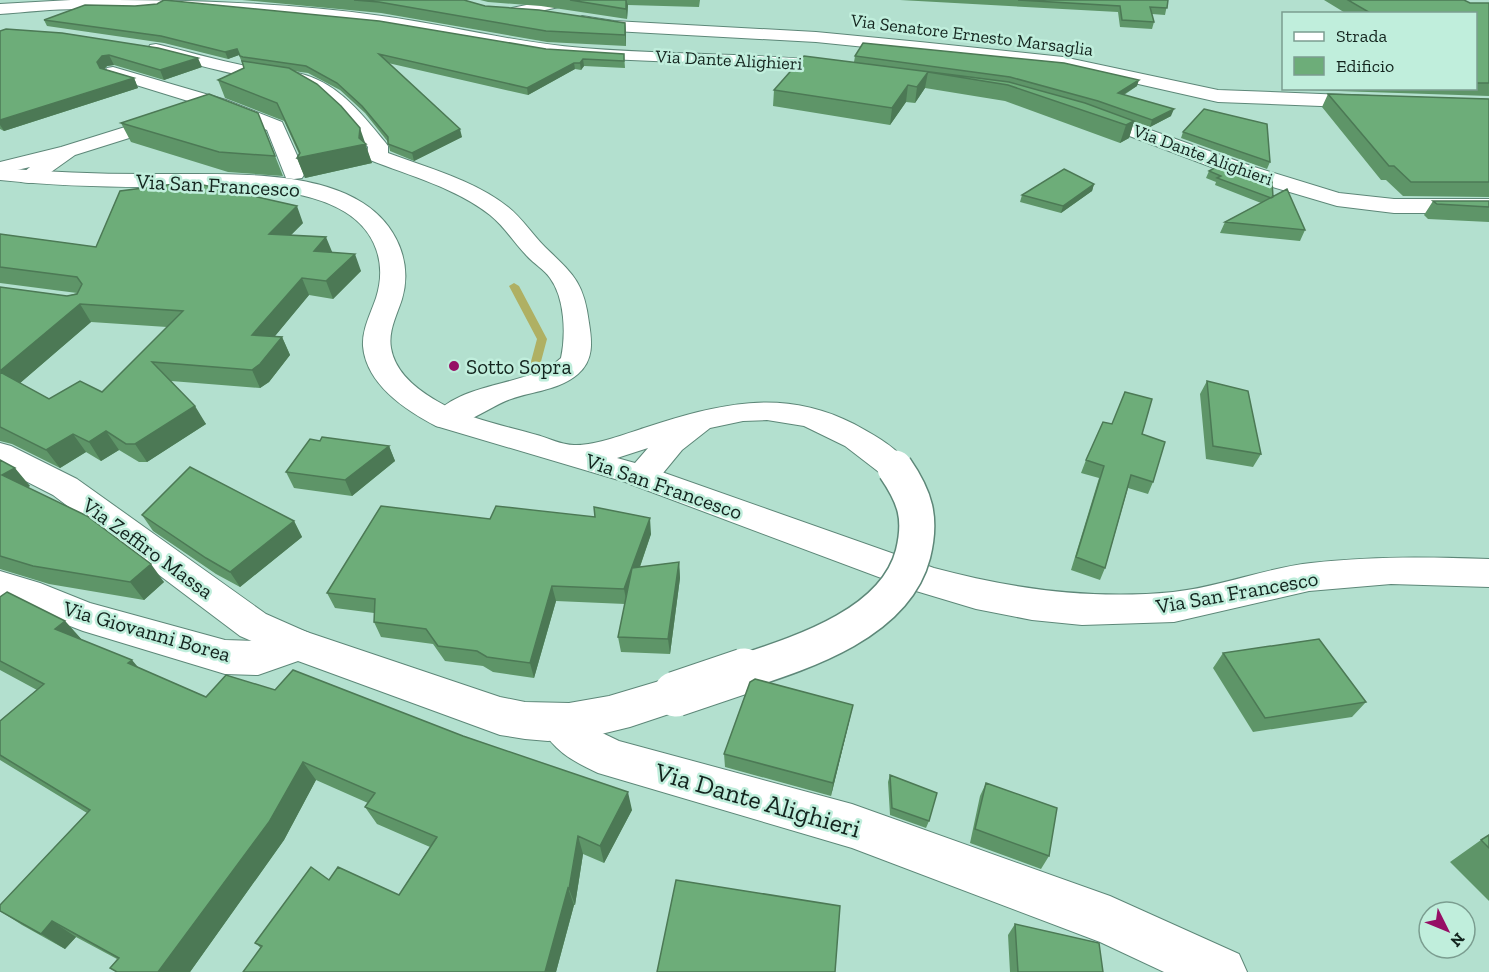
<svg xmlns="http://www.w3.org/2000/svg" width="1489" height="972" font-family="'Zilla Slab',serif">
  <style>
    .lines { fill: none; stroke-linecap: round; stroke-linejoin: round }
    .stream { fill: #afb063; fill-rule: evenodd }
    .minor-casing { stroke: #5d8778; stroke-width: 2 }
    .major-casing { stroke: #5d8778; stroke-width: 2 }
    .minor { fill: #fff; fill-rule: evenodd }
    .major { fill: #fff; fill-rule: evenodd }
    .major-bridge-far1-casing { stroke: #5d8778; stroke-width: 38; stroke-linecap: butt }
    .major-bridge-casing { stroke: #5d8778; stroke-width: 47; stroke-linecap: butt }
    .major-bridge-far1 { stroke: #fff; stroke-width: 35 }
    .major-bridge { stroke: #fff; stroke-width: 45 }
    .wall { fill: #5e9568; fill-rule: evenodd }
    .shaded-wall { fill: #4c7955 }
    .building { fill: #6dad79; stroke: #4c7955; stroke-width: 1.5 }
    .poi-dot { fill: #960e65; stroke: #c0eedc; stroke-width: 2 }
    .labels { text-anchor: middle; dominant-baseline: central; stroke-width: 5; stroke-linejoin: round; paint-order: stroke }
    .far-street-label { font-size: 18px; fill: #13241e; stroke: #c0eedc }
    .street-label { font-size: 21px; fill: #13241e; stroke: #c0eedc }
    .poi-label { font-size: 21px; fill: #13241e; stroke: #c0eedc; text-anchor: start }
    .near-street-label { font-size: 26px; fill: #13241e; stroke: #c0eedc }
  </style>
  <rect width="100%" height="100%" fill="#b3e0cf"/>
  <g class="lines">
    <path class="stream" d="M514,283L519,286L547,339L539,369L534,372L529,369L537,339L509,286Z"/>
    <defs>
      <path id="minor" d="M71,0C175,0 279,1 382,16C449,25 516,43 583,48C669,55 755,53 841,62L847,63L850,67L847,71L841,72L794,67L584,58L547,54L381,25L166,4C153,16 98,8 79,9C53,9 26,12 0,14V4Z
        M550,0H580L573,4L517,16L509,11L512,8Z
        M582,16L614,21L816,32L920,42L1063,57L1218,90L1371,96L1378,98L1380,102L1378,106L1371,108L1218,102L1063,67L816,42L614,31L576,24L574,21Z
        M156,44C186,51 216,60 246,66C269,70 296,69 318,80C346,93 366,119 385,142L388,146V153C428,168 474,180 508,207C522,218 532,234 545,247C573,274 584,282 589,323C592,342 594,360 578,374C560,390 533,391 511,399C488,407 459,432 436,426L432,419C456,381 531,387 561,358C566,335 565,298 550,278C544,269 534,264 527,256C514,243 505,227 490,215C456,188 410,176 370,160L367,156L368,147C350,125 332,103 308,89C289,79 265,80 245,76C213,70 182,60 150,53L148,49L150,45Z
        M113,67L226,100L282,122L305,173L302,178L294,179L286,178L267,130L214,109L107,76L104,72L107,68Z
        M1089,108L1251,166L1339,193L1394,199H1489V213H1394L1337,206L1235,176L1082,118L1079,114L1082,110Z
        M170,113L177,115L180,119L177,123L75,155L37,182L29,183L21,182L18,177L30,167L0,174V162L61,147Z
        M0,443L11,446L77,479L266,614L309,633L314,644L309,655L295,660L240,636L53,495L0,468Z
        M642,465L934,568C1012,589 1091,600 1173,592C1220,587 1265,568 1311,563C1371,556 1429,557 1489,559V587L1391,584L1309,591L1174,622L1082,625L1032,620L976,609L916,591L630,484L626,476L630,468Z
        M560,704L575,710L594,729L619,741L852,804L1110,896L1239,954L1247,972H1164L1100,942L852,848L598,773C572,761 552,750 539,723L545,710Z"/>
      <path id="major" d="M0,168C48,172 96,174 145,174C210,175 307,167 363,203C396,224 413,262 402,299C397,315 388,331 391,348C395,372 416,389 437,401C467,419 503,425 537,435C548,438 562,445 574,445C594,446 625,434 644,428C718,404 782,387 854,424C874,435 899,448 911,468L906,476L895,479L884,476L845,446L804,426L767,420L743,421L710,428L682,450L654,484L642,487L436,426C405,410 366,384 363,346C362,329 371,313 376,298C387,264 376,231 345,212C296,181 203,188 145,187C96,187 48,185 0,180ZM648,448L635,463L617,458Z
        M0,571L40,583L90,603L225,640L258,641L295,628L500,697L525,702L569,703L609,696L676,676L690,681L696,694L690,707L630,727L589,737L548,741L525,739L500,735L298,661L258,675L225,674L83,631L0,599Z"/>
    </defs>
    <use href="#minor" class="minor-casing"/>
    <use href="#major" class="major-casing"/>
    <use href="#minor" class="minor"/>
    <use href="#major" class="major"/>
    <defs>
      <path id="major-bridge-far1" d="M740,673C801,653 895,624 913,554C922,518 915,497 895,468"/>
      <path id="major-bridge" d="M676,694L744,671"/>
    </defs>
    <use href="#major-bridge-far1" class="major-bridge-far1-casing"/>
    <use href="#major-bridge" class="major-bridge-casing"/>
    <use href="#major-bridge-far1" class="major-bridge-far1"/>
    <use href="#major-bridge" class="major-bridge"/>
  </g>
  <path class="wall" d="M242,0H464L485,6L625,23L626,34V46L547,42L381,13Z
    M480,0H700L699,7L628,5L627,19L541,6L488,2Z
    M900,0H1168L1165,15L1152,14L1154,22L1152,29L1120,27L1118,12Z
    M1324,0H1464L1470,3H1489V96L1308,90L1306,88H1476V14H1347Z
    M44,20L624,54L625,68L584,66L581,70L575,69L528,95L388,63L462,137L414,161L390,151L388,142L365,113L340,90L308,73L293,71L364,143L372,163L305,178L297,158L299,154L284,121L225,98L218,80L244,68L239,55L228,59L164,43L47,26Z
    M0,31L202,67L164,80L114,65L107,66L104,69L134,78L138,88L4,131L0,129Z
    M855,56L1137,86L1124,95L1171,116L1150,127L1134,122L1129,138L1120,143L1005,101L925,88L915,103L906,102L890,125L773,106L774,90L854,62Z
    M1328,94L1489,99V197L1403,196L1386,180H1381L1322,107Z
    M258,113L283,176L228,172L131,142L121,123Z
    M1183,132L1270,162L1267,169L1181,138Z
    M1209,171L1273,197L1305,230L1300,241L1220,233L1225,222L1261,203L1215,185L1216,182L1206,178Z
    M1094,184L1092,191L1061,213L1020,202L1022,195Z
    M1433,201H1489V222L1428,219L1424,215Z
    M303,223L291,235L332,252L361,271L333,299L309,295L274,337H282L290,355L269,382L260,388L171,381L206,424L147,462H139L119,450L101,461L86,452L60,468L12,444L0,441V287L67,296L77,293L0,283V234L96,247ZM91,322L167,327L102,392L49,399L20,383Z
    M1207,381L1261,454L1253,467L1206,459L1200,394Z
    M320,441L389,446L395,461L352,496L294,488L286,472Z
    M0,460L30,486L27,487L164,582L144,600L49,584L0,569Z
    M1086,460L1153,482L1148,494L1128,488L1105,568L1100,580L1071,570L1099,478L1081,473Z
    M142,515L294,521L302,537L240,587L216,574L153,531Z
    M490,519L651,534L640,567L679,562L680,578L670,654L621,652L618,637L625,604L556,601L534,678L493,672L483,666L445,661L433,644L381,637L374,622V613L335,608L327,593Z
    M0,597L65,621L82,640L139,668L206,697L632,810L604,863L583,854L575,905H574L556,972H243L261,948L255,943L329,880L399,895L430,847L377,824L365,807L368,803L316,780L284,840L190,972H116L110,968L117,959L76,937L65,949L22,925L0,911L87,813L0,760V721L37,690L0,670Z
    M1223,653L1366,702L1352,717L1253,732L1213,668Z
    M850,718L831,796L725,767L724,754Z
    M890,775L929,821L926,828L890,815L888,782Z
    M986,783L1049,856L1041,869L970,843L980,796Z
    M1489,835V901L1450,862L1481,840Z
    M1015,924L1103,972H1010L1008,935Z"/>
  <path class="shaded-wall" d="M626,0L628,5L627,19L626,9Z
    M625,23L626,34V46L625,35Z
    M237,49L239,55L228,59L225,52Z
    M109,55L114,65L107,66L102,72L97,62L102,56Z
    M198,58L202,67L164,80L160,70Z
    M583,59L584,66L581,70L580,63Z
    M574,63L575,69L528,95L527,88Z
    M928,72L925,88L915,103L917,87Z
    M134,78L138,88L4,131L0,125V120Z
    M1139,80L1137,86L1116,99L1118,93Z
    M908,85L906,102L890,125L892,108Z
    M1174,109L1171,116L1150,127L1152,120Z
    M1134,121L1129,138L1120,143L1126,125Z
    M360,128L372,163L305,178L297,158L359,138Z
    M460,129L462,137L414,161L412,153Z
    M1094,184L1092,191L1061,213L1063,206Z
    M297,206L303,223L276,250L269,234Z
    M326,237L333,254L314,251Z
    M355,254L361,271L333,299L326,281Z
    M302,278L309,295L261,353L252,335Z
    M80,304L91,322L12,390L0,373V371Z
    M282,337L290,355L269,382L260,388L252,370Z
    M195,406L206,424L147,462L135,444Z
    M106,431L119,450L101,461L89,442Z
    M73,434L86,452L60,468L46,450Z
    M389,446L395,461L352,496L345,480Z
    M15,468L30,486L17,494L2,475Z
    M650,518L651,534L627,604L624,589Z
    M294,521L302,537L240,587L230,572Z
    M679,562L680,578L670,654L668,639Z
    M151,564L164,582L144,600L130,582Z
    M552,586L556,601L534,678L530,663Z
    M65,621L83,641L55,629Z
    M132,660L149,680L128,663Z
    M853,705L850,718L831,796L833,783Z
    M303,762L316,780L284,840L190,972H158Z
    M628,792L632,810L604,863L600,846Z
    M578,836L583,854L575,905L569,889Z
    M568,888L574,905L556,972H545Z
    M52,921L76,937L65,949L41,934Z"/>
  <path class="building" d="M164,0L379,21L546,49L624,54V61L583,59L580,63H574L527,88L379,54L460,129L412,153L388,144V137L362,106L337,83L306,66L243,57L240,56L237,49L225,52L161,36L44,20L85,5L135,6L157,4Z
    M354,0H464L485,6L539,10L625,23V35L546,31L379,2Z
    M570,0H626V9Z
    M1018,0H1168L1167,8L1150,7L1154,22L1122,20L1120,6Z
    M1348,0H1464L1470,3H1489V83H1476V14H1372Z
    M6,29L62,33L158,48L198,58L160,70L109,55L102,56L97,62L100,68L134,78L0,120V31Z
    M863,43L1064,63L1139,80L1118,93L1174,109L1152,120L1098,101L1010,77L855,56Z
    M804,56L1009,82L1085,103L1134,121L1126,125L1008,85L928,72L917,87L908,85L892,108L774,90Z
    M242,61L289,68L317,84L341,106L360,128L359,138L366,144L297,158L300,153L277,103L218,80L244,68Z
    M209,94L258,113L275,156L219,152L121,123Z
    M1328,94L1489,99V182H1411L1394,166H1389Z
    M1204,109L1267,124L1270,162L1183,132Z
    M1220,165L1272,181L1273,197L1271,198L1217,178L1221,176L1209,171Z
    M1064,169L1094,184L1063,206L1022,195Z
    M190,182L297,206L269,234L326,237L314,251L355,254L326,281L302,278L252,335L282,337L260,364L252,370L152,362L195,406L135,444H126L106,431L89,442L73,434L46,450L0,427V372L49,399L80,381L102,392L183,311L80,304L0,371V287L67,296L77,294L82,284L77,277L0,267V234L96,247L120,191Z
    M1287,189L1305,230L1225,222Z
    M1433,201H1489V207L1437,204Z
    M1207,381L1248,391L1261,454L1213,446Z
    M1125,392L1152,399L1142,434L1165,442L1153,482L1131,475L1105,568L1076,557L1104,466L1086,460L1103,422L1112,424Z
    M322,437L389,446L345,480L286,472L310,439L320,441Z
    M0,460L15,468L2,475L87,516L151,564L130,582L33,566L0,556Z
    M190,467L294,521L230,572L206,558L142,515Z
    M381,506L490,519L496,506L595,517L594,507L650,518L624,589L552,586L530,663L487,657L477,651L438,646L426,629L374,622L375,599L327,593Z
    M679,562L668,639L618,637L632,568Z
    M7,592L65,621L55,629L132,660L128,663L206,697L226,675L275,690L293,670L463,736L628,792L600,846L578,836L569,889L568,888L545,972H243L262,946L255,943L311,867L329,880L338,867L399,895L437,837L365,807L375,793L303,762L269,822L158,972H117L110,968L119,958L52,921L41,934L0,911V905L90,810L0,755V721L44,684L0,661V597Z
    M1319,639L1366,702L1265,718L1223,653Z
    M755,679L853,705L833,783L724,754L750,682Z
    M890,775L937,793L929,821L892,808Z
    M986,783L1057,808L1049,856L975,829Z
    M1489,835V848L1481,840Z
    M676,880L840,906L835,972H657Z
    M1015,924L1099,943L1103,972H1018Z"/>
  <circle class="poi-dot" cx="454" cy="366" r="6"/>
  <g class="labels">
    <g class="far-street-label">
      <text transform="translate(972 35) rotate(7)">Via Senatore Ernesto Marsaglia</text>
      <text transform="translate(729 60) rotate(3)">Via Dante Alighieri</text>
      <text transform="translate(1203 155) rotate(20)">Via Dante Alighieri</text>
    </g>
    <g class="street-label">
      <text transform="translate(218 185) rotate(3)">Via San Francesco</text>
      <text transform="translate(664 486) rotate(19)">Via San Francesco</text>
      <text transform="translate(148 548) rotate(36)">Via Zeffiro Massa</text>
      <text transform="translate(1237 592) rotate(-10)">Via San Francesco</text>
      <text transform="translate(147 631) rotate(16)">Via Giovanni Borea</text>
    </g>
    <g class="poi-label">
      <text x="466" y="366">Sotto Sopra</text>
    </g>
    <g class="near-street-label">
      <text transform="translate(758 800) rotate(16)">Via Dante Alighieri</text>
    </g>
  </g>
  <rect x="1282" y="12" width="195" height="78" fill="#c0eedc" stroke="#7b9d90" stroke-width="1.5"/>
  <rect x="1294" y="32" width="30" height="9" fill="#ffffff" stroke="#7b9d90" stroke-width="1.5"/>
  <text x="1336" y="42" font-size="18" fill="#13241e">Strada</text>
  <rect x="1294" y="57" width="30" height="18" fill="#6dad79" stroke="#7b9d90" stroke-width="1.5"/>
  <text x="1336" y="72" font-size="18" fill="#13241e">Edificio</text>
  <g transform="translate(1447 930) rotate(133)"><circle r="28" fill="#c0eedc" stroke="#7b9d90" stroke-width="1.5"/>
  <path d="M0-4.5L10 22L0 15L-10 22Z" fill="#960e65"/>
  <text y="-9" font-size="16" font-weight="bold" text-anchor="middle" fill="#13241e">N</text>
  </g>
</svg>
